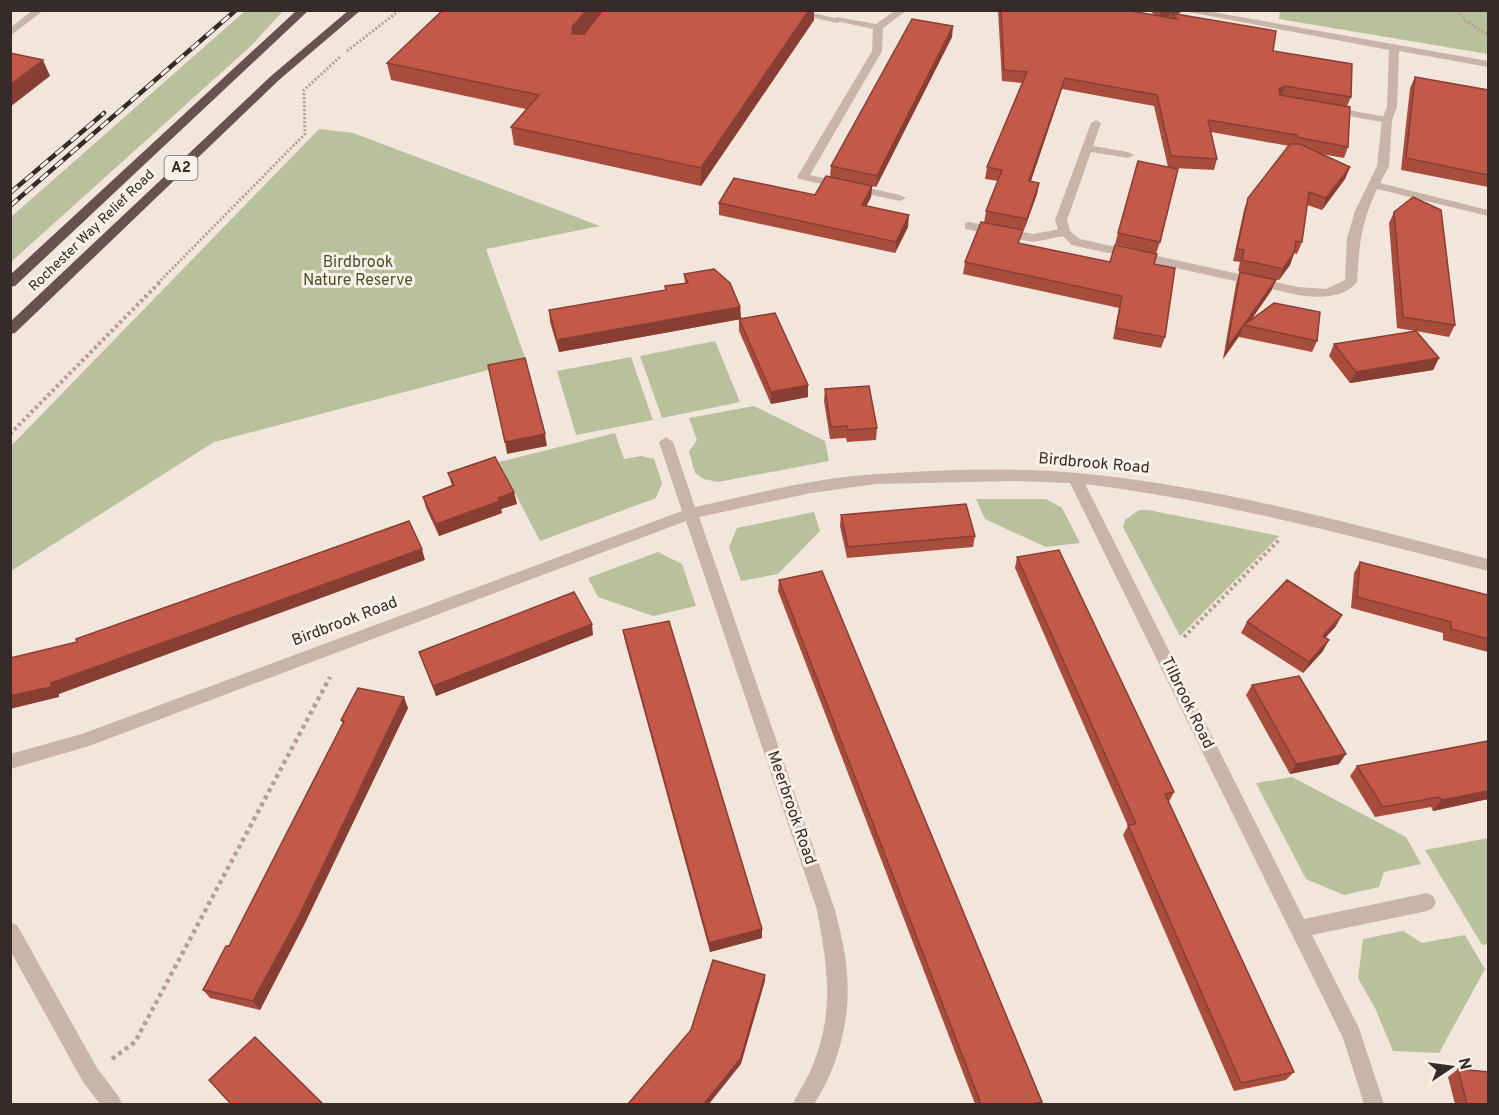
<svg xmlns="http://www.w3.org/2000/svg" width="1499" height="1115" font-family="Overpass,sans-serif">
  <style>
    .green { fill: #b8c09c }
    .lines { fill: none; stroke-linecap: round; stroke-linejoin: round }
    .path-far2 { stroke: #b59e92; stroke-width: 3; stroke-dasharray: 2 2; stroke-linecap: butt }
    .path-far1 { stroke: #b59e92; stroke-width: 4; stroke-dasharray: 3 3; stroke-linecap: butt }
    .path { stroke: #b59e92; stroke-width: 4.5; stroke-dasharray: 4 4; stroke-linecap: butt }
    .service { fill: #c9b4a8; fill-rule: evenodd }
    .minor { fill: #c9b4a8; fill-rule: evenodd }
    .trunk { fill: #68524d; fill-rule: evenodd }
    .rail-casing { stroke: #362b28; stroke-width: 4.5 }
    .rail { stroke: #f9f0e8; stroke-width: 3; stroke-dasharray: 10; stroke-linecap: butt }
    .wall { fill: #a84d3e }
    .shaded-wall { fill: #883e32 }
    .building { fill: #c35948; stroke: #883e32; stroke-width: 1.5 }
    .labels { text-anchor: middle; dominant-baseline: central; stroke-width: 6; stroke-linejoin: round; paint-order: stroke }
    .far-street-label { font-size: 14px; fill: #362b28; stroke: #f9f0e8 }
    .shield { fill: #f9f0e8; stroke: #706662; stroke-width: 1.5 }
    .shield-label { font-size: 15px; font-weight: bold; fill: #362b28 }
    .park-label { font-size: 16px; fill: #4a542c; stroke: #f9f0e8 }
    .street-label { font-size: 16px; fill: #362b28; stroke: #f9f0e8 }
  </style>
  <rect width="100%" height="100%" fill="#f2e5dc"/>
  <path class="green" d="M1280,10L1488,11V54L1279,19Z
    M245,11H283L252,45L11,262V217Z
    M319,129L353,133L600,226L486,249L526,360L214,442L11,571V446Z
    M715,341L740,402L662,418L640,356Z
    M631,357L653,420L576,435L557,371Z
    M754,406L825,441L829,461L718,482L704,479L695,473L689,452L697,440L689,418Z
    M615,433L624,459L641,456L654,459L662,483L656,498L540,541L499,462Z
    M976,499H1046L1062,508L1080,543L1046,547L985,519Z
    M1139,510H1148L1279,536L1180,636L1123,527L1125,520Z
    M814,512L820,531L778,574L741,581L729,547L737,528Z
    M658,552L682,564L696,606L653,616L598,597L588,578Z
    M1292,777L1406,837L1421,864L1384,872L1379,887L1344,895L1306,879L1256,783Z
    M1488,838V944L1482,945L1425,850Z
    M1403,931L1422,943L1465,935L1485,969L1439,1053L1393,1051L1376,1010L1358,978L1363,939Z"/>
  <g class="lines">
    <path class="path-far2" d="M1458,10L1465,20L1488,35
      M347,51L400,10
      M158,283L305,134L304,90L341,56"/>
    <path class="path-far1" d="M10,434L160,282
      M1184,637L1279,540"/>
    <path class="path" d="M112,1059L135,1042L330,677"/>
    <path class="service" d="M779,10H801L842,20L837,23Z
      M1331,107L1387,117L1392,120L1387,123L1327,112V108Z
      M969,222L1033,234L1065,228L1071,232L1069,235L1033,242L965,229V223Z"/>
    <path class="minor" d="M33,10H44L10,36V28Z
      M896,10H907L883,28L882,51L810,175L900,195L906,198L900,201L799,179L797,177L872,51L873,29L832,20L837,17L876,24Z
      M1178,10H1201L1488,61V67L1399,51L1397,107L1392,120L1389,166L1380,183L1488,210V216L1377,189C1361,224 1359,244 1357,282C1343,299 1318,298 1298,295L1072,245L1059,232L1055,220L1091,123L1096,120L1101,123L1093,146L1128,152L1134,155L1128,158L1091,152L1067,220L1070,231L1080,239L1298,287L1326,289L1345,280L1347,238L1355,211L1377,166L1382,120L1387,107L1389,50Z
      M666,437L673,442L695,507C755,494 817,477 878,474C943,470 1012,467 1077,473C1217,486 1353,524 1488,559V571C1355,537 1222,501 1085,484L1304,919L1427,893L1433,896L1436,902L1433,908L1427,911L1312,935L1359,1028L1384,1104H1364L1343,1038L1070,483L1015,481L876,484L811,493L699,517L835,910C840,931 846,953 847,974C851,1018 838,1068 814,1104H793C799,1090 809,1077 814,1062C835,1008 827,965 817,910L686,521L89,746L10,769V754L82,734L682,511L659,442Z
      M10,922L17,925L97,1068L119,1097L122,1104H100L83,1082L10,950Z"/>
    <path class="trunk" d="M297,10H309L15,286L10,287V275Z
      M349,10H361L279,80L15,333L10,334V322L271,76Z"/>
    <defs>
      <path id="rail" d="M10,193L104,113
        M10,206L236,10"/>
    </defs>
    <use href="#rail" class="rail-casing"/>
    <use href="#rail" class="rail"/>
  </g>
  <path class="wall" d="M443,10H821L819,12L814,11V20L701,186L514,145L511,127L526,109L391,80L387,63Z
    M998,10H1125L1155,15L1148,10H1181L1180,13L1175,14L1273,51L1351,97L1347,106L1348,147L1344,158L1321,154L1350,167L1345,179L1322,210L1307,205L1302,242L1297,254L1294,253L1290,265L1279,280H1276L1271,291L1251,320L1317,341L1312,352L1239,337L1240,335L1223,359L1236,284L1240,272L1271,279L1238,271L1240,262L1233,261L1244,210L1248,198L1289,146L1211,132L1217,159L1214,170L1173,168L1160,242L1156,254L1115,244L1138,161L1168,167L1154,106L1062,89L1031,181L1039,183L1037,194L1024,230L984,223L986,211L998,181L985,179L987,167L1022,83L1002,81Z
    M952,37L876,187L872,186L871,197L866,206L908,227L895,253L719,215V203L815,195L830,177L831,166Z
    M1415,77L1488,90V187L1401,170L1410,88Z
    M1394,212L1455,325L1449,337L1416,331L1439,358L1433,370L1350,383L1329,356L1334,344L1415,331L1397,328L1389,223Z
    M965,262H1110L1154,264L1165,337L1161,348L1113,339L1119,308L963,274Z
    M684,274L740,307L741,319L559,352L550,322L549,310L665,290V286L685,283Z
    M739,319L808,385V397L771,404L739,331Z
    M825,389L877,428L876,440L847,442L846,438L830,439L824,401Z
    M448,473L514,492L517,504L501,509L502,513L439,536L426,508L423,497L452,486Z
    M841,515L975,536L973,547L847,558L840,526Z
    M1017,557L1174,792L1169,802L1294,1072L1286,1080L1234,1091L1123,835L1128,826L1015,568Z
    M1360,562L1488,595V652L1443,640V633L1351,608L1354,573Z
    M779,580L1042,1102L1040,1104H975L778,591Z
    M1247,622L1336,626L1325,638L1323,651L1303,673L1241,633Z
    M623,630L762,938L710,952L625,641Z
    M593,635L436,696L419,652Z
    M1252,685L1339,764L1290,774L1246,695Z
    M408,708L304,925L260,1010L210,998L203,990L229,946L343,724L341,720Z
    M1488,741V799L1433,811L1431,807L1375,817L1350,776L1357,766Z
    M1458,1069L1488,1104H1455L1448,1077Z"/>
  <path class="shaded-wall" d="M587,10H605L574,45L572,27Z
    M809,10H814V20L701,186V168Z
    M1161,10H1181L1180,13L1172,15L1170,13L1169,16L1159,18Z
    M953,26L952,37L876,187L877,176Z
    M43,60L50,76L10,107V85Z
    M1065,78L1062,89L1027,192L1029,181Z
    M1285,86L1281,97L1279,89Z
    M1350,167L1345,179L1322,210L1326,198Z
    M1039,183L1037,194L1024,230L1027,219Z
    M872,186L871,197L861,217L862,205Z
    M909,215L908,227L895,253L896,242Z
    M1294,253L1290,265L1279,280L1283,269Z
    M1276,280L1271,291L1247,326L1244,325L1240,335L1223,359L1227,348Z
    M740,307L741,319L559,352L557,340Z
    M1439,358L1433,370L1350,383L1356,372Z
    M808,385V397L771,404V392Z
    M545,434L547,446L507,454L505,442Z
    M514,492L517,504L501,509L502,513L439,536L436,524L498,498Z
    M422,549L425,560L59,694V697L10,709V696L51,683Z
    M1342,615L1336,626L1317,647L1323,636Z
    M592,624L593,635L436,696L433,686Z
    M1329,640L1323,651L1303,673L1309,662Z
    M404,697L408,708L304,925L260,1010L253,1001Z
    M1346,754L1339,764L1290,774L1296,764Z
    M1488,791V799L1433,811L1442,800Z
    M762,929V938L710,952L709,943Z
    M765,975V981L741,1064L709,1104H704Z"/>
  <path class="building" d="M443,10H587L572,27V34H584L603,10H809L701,168L511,127L539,95L387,63Z
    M1001,10H1125L1177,19L1170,13L1276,31L1273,51L1352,64L1351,97L1285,86L1279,89L1280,95L1350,107L1348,147L1296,137L1297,135L1208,120L1217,159L1171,156L1157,95L1065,78L1029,181L1039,183L1027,219L986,211L1002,170L987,167L1027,72L1004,70Z
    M912,19L953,26L877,176L831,166Z
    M10,53L43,60L10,85Z
    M1415,77L1488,90V175L1406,158Z
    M1290,144H1300L1350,167L1326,198L1309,192L1302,242L1296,241L1294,253L1283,269L1242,260L1244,250L1237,249L1248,198Z
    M1138,161L1178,169L1160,242L1118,233Z
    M826,176L872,186L862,205L909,215L896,242L719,203L734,178L815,195Z
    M1413,197L1441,210L1455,325L1403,317L1394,212Z
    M981,222L1023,230L1018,243L1110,262L1115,245L1157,254L1154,264L1175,268L1165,337L1116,328L1122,296L965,262Z
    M714,269L730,283L740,307L557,340L549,310L666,290L665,286L688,283L684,274Z
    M1240,272L1276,280L1227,348Z
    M1274,303L1320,312L1317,341L1244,325Z
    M775,313L808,385L771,392L739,319Z
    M1416,331L1439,358L1356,372L1334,344Z
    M525,358L545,434L505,442L488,365Z
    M869,386L877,428L848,430L847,426L831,427L825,389Z
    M495,457L514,492L498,498L500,501L436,524L423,497L454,485L448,473Z
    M966,504L975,536L848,547L841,515Z
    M409,521L422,549L51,683V687L10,696V658L77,642L76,639Z
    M1059,550L1174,792L1165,794L1294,1072L1241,1083L1128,825L1136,824L1017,557Z
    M1360,562L1488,595V639L1451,629V622L1357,597Z
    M822,571L1042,1102L1033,1104H981L779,580Z
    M1287,580L1342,615L1323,636L1329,640L1309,662L1247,622Z
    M574,592L592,624L433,686L419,652Z
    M669,621L762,929L709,943L623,630Z
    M1299,676L1346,754L1296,764L1252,685Z
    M358,688L404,697L299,916L253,1001L203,990L226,946H229L344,721L341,720Z
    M1488,741V791L1442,800L1439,797L1383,807L1357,766Z
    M713,960L765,975L741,1058L704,1104H628L691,1030Z
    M255,1037L323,1104H231L209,1080Z
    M1458,1069L1488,1072V1104H1467Z"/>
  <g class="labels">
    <g class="far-street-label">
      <text transform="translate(92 231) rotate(-44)">Rochester Way Relief Road</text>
    </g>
    <rect class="shield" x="164.5" y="156" width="33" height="24" rx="4.5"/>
    <g class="shield-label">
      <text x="181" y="168">A2</text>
    </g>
    <g class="park-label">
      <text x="358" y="263">Birdbrook<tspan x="358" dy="18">Nature Reserve</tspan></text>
    </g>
    <g class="street-label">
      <text transform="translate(1094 464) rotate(5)">Birdbrook Road</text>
      <text transform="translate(345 622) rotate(-21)">Birdbrook Road</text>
      <text transform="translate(1187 703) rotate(64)">Tilbrook Road</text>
      <text transform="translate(791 808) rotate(71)">Meerbrook Road</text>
    </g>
  </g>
  <rect width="1499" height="1115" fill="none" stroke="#362b28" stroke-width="24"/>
  <g transform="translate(1451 1067) rotate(77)" stroke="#f9f0e8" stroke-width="4.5" paint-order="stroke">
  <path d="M0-4.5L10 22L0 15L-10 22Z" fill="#362b28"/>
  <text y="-9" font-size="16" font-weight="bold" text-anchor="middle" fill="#362b28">N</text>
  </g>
</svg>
